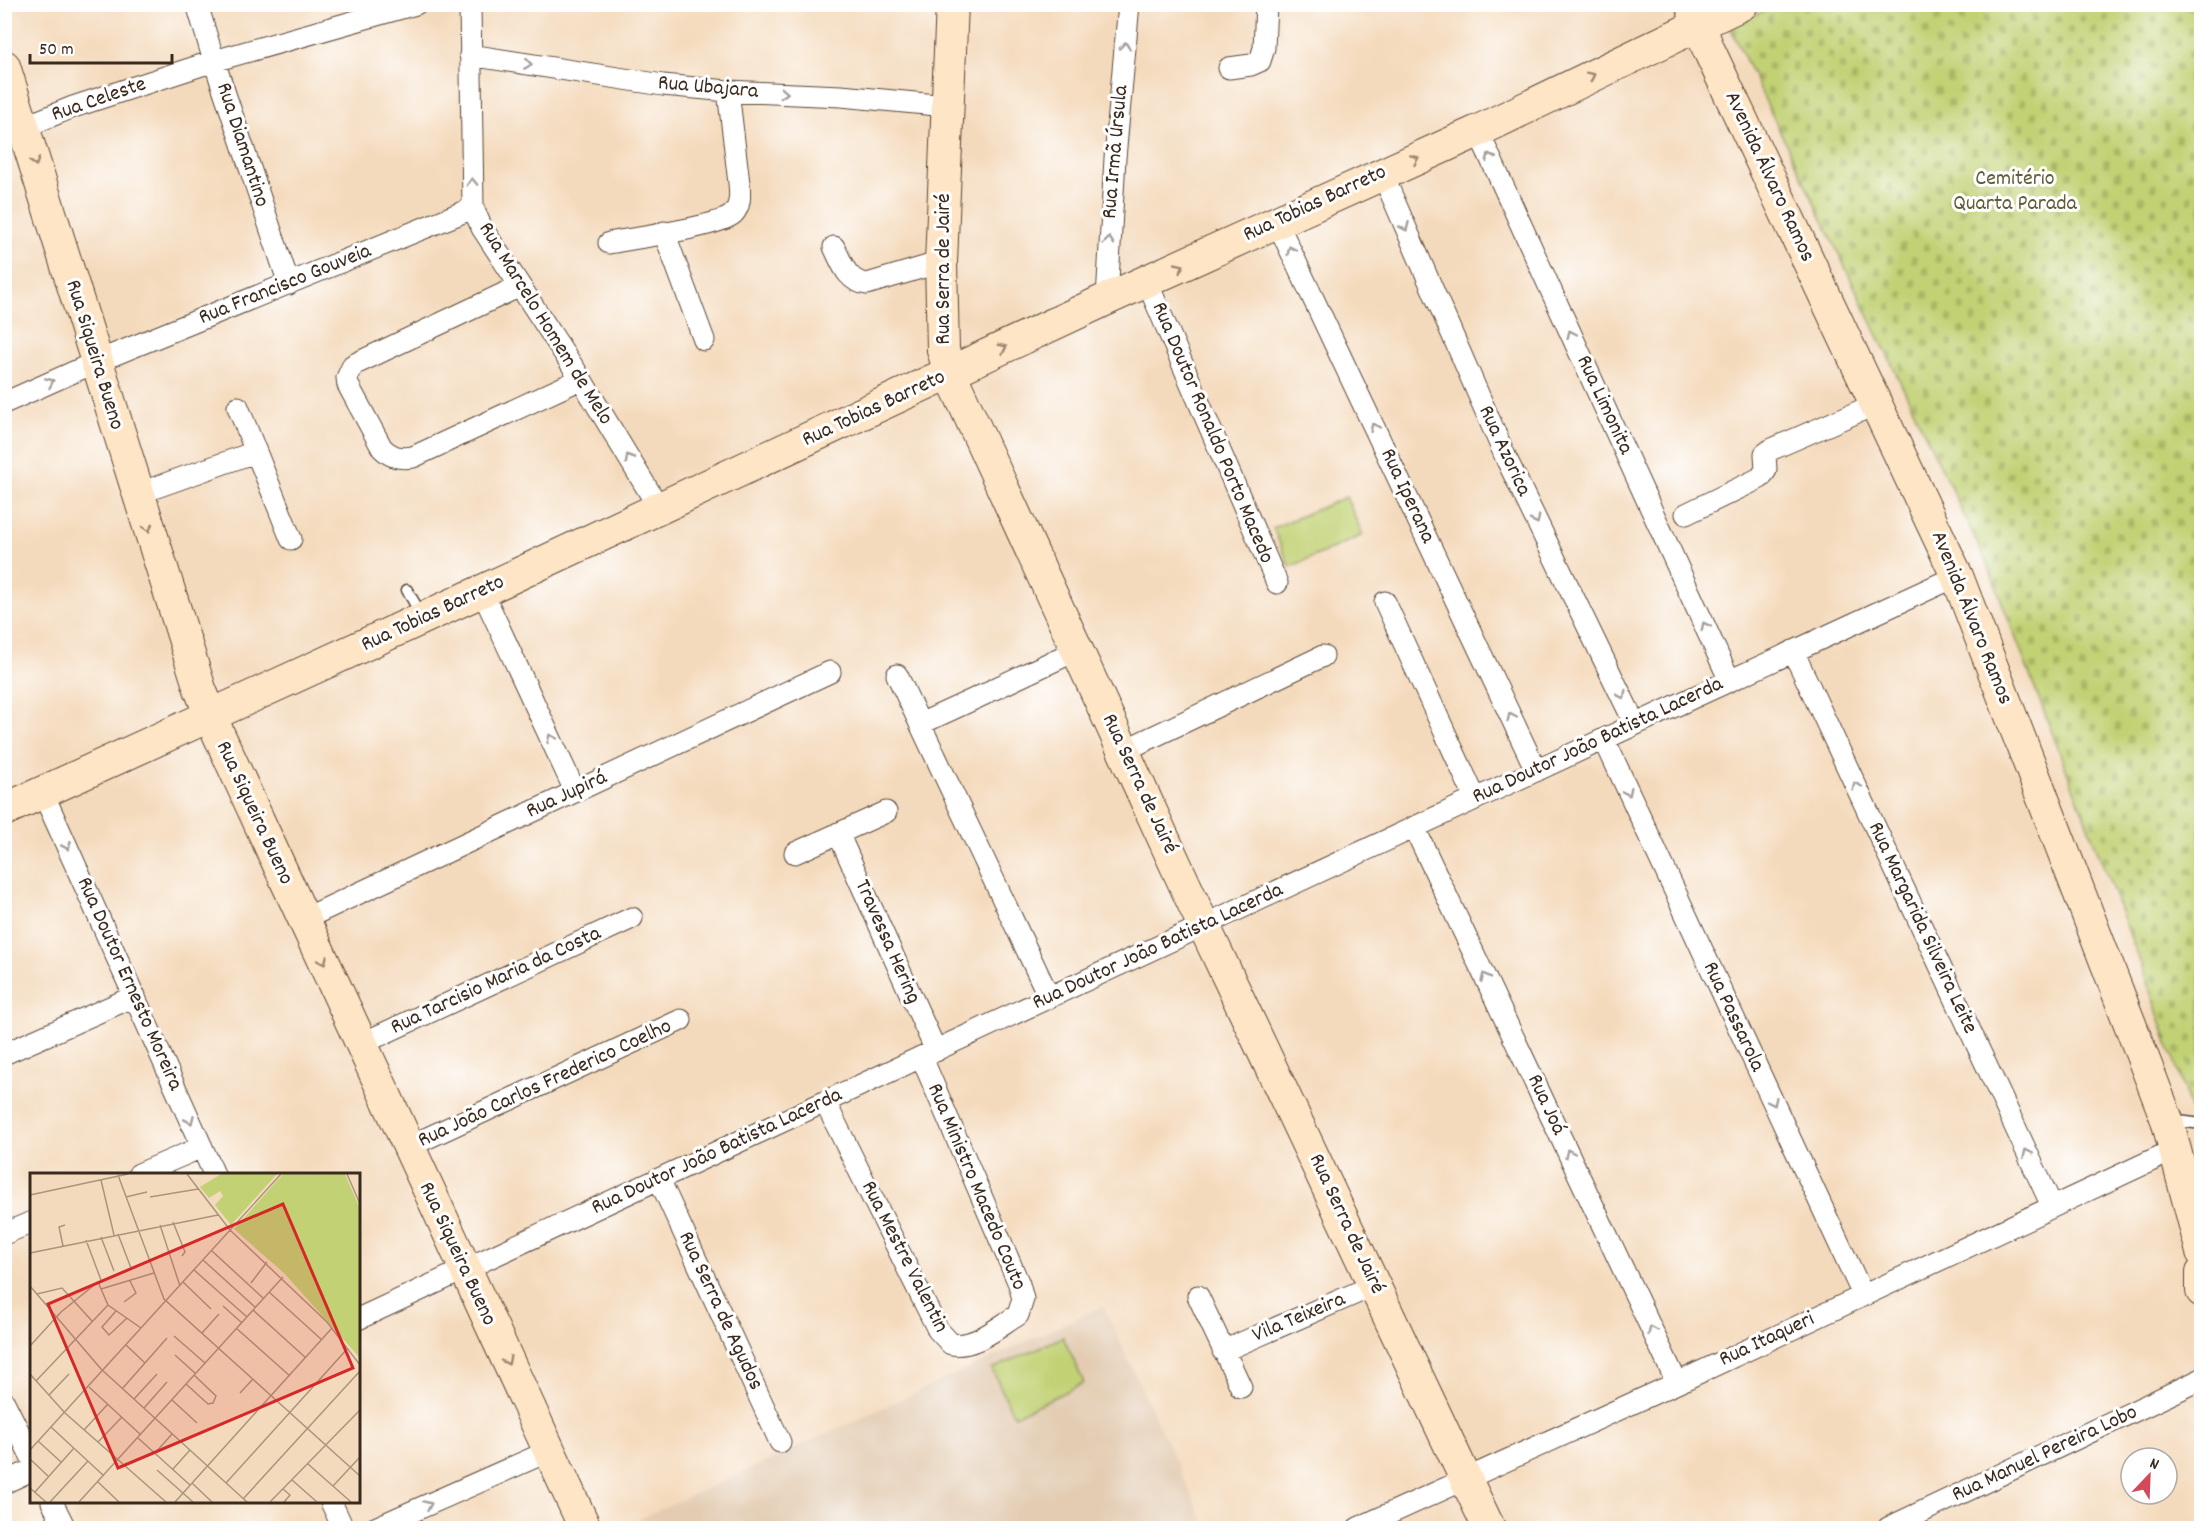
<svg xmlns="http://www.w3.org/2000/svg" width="2206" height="1533" font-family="Dekko,sans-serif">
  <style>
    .built { fill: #e3ccb2 }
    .grass { fill: #c1d173; stroke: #7e7e48; stroke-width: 1.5 }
    .cemetery { fill: url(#cemetery-stones); stroke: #7e7e48; stroke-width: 1.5 }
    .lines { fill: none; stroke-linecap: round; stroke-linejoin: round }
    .lane-casing { stroke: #574436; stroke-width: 13 }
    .street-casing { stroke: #574436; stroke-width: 23 }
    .secondary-casing { stroke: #574436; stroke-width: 34 }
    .lane { stroke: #fff; stroke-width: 10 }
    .street { stroke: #fff; stroke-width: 21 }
    .secondary { stroke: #fee5c5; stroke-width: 32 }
    .oneway { stroke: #a79f9a }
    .oneway2 { stroke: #9c8872 }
    .labels { text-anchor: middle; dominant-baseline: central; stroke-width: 6; stroke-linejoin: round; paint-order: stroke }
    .street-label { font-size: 22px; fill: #3b2a1e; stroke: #fff }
    .park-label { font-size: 22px; fill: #635c38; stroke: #fff }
    .inset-road { fill: none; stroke: #aa947d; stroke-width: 1.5 }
    .view { fill: #d62828; fill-opacity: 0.15; stroke: #d62828; stroke-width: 3 }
    .inset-edge { fill: none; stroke: #3b2a1e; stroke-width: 3 }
  </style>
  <defs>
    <pattern id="cemetery-stones" width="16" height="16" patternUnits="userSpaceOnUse" patternTransform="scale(1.5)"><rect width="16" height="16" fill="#c1d173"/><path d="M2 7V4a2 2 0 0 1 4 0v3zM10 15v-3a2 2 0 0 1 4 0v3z" fill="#a7b463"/></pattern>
  </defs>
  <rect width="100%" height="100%" fill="#fff"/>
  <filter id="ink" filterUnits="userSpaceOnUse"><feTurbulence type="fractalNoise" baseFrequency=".0167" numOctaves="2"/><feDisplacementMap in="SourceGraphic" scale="12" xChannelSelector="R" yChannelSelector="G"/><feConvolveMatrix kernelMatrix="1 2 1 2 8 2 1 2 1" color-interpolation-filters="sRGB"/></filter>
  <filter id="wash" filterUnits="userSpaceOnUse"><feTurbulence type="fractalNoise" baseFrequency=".008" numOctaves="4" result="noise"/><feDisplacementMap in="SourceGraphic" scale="24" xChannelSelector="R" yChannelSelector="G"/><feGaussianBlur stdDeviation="1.35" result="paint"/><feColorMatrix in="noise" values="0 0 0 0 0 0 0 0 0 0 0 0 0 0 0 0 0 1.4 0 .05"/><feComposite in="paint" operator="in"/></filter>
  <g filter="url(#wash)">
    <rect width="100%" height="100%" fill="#f4dabc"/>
    <path class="built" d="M1103,1306L1207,1528H619L761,1464Z"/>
    <path class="grass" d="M1346,497L1363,535L1290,567L1273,528Z
      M1063,1337L1084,1383L1014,1416L992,1369Z"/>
    <path class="cemetery" d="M1778,4L2201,5V1139L2138,956L1986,561L1730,27Z"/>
  </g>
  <g filter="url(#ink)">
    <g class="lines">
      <defs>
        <path id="lane" d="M407,590L422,616
          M2170,1120L2202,1124"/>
        <path id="street" d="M197,4L214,61L289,284
          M470,4L473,208L482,228L581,379L659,508
          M470,55L663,85L728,91L841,96L947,106
          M1229,68L1251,65L1260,61L1264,48L1266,4
          M1478,131L1729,679
          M4,135L73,107L214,61L416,4
          M1382,173L1506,458L1635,724
          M1277,222L1536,770
          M664,232L704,340
          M609,243C630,239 722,226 733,214C741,206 740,194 739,183L728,91
          M834,247C842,263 847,282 867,284L941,262
          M1147,282L1277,583
          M520,286L353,365L347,378L348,385L382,448C391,457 399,459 413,457L581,379
          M1107,299L1115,158L1129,4
          M4,403L96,362L473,208
          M238,407L291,539
          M137,494L255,452
          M1686,514L1760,478L1766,470L1765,454L1770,450L1876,404
          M482,591L575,791
          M1385,602L1475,798
          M1793,651L2052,1206
          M897,675L1049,997
          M992,690L1077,650
          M920,724L985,694
          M1604,739L1863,1295
          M1123,751L1323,656
          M43,793L214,1174
          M1414,827L1677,1383
          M838,833L936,1051
          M795,853L886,812
          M304,919L830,672
          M361,1044L632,918
          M4,1054L135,996
          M825,1102L938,1330L951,1344C975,1348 998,1327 1018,1315L1023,1299L1019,1284L922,1058
          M408,1147L681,1020
          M139,1174L202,1147
          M659,1179L780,1442
          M4,1234L32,1222
          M1198,1296L1241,1387
          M358,1319C892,1072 1423,821 1957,576
          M1223,1351L1375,1285
          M4,1402L32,1458
          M4,1483L32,1470
          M52,1502L65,1528
          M331,1502L343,1528
          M375,1528L549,1451
          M1358,1528L1677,1383L2176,1149
          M1888,1528L2202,1379"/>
        <path id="secondary" d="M952,4L941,262L943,350L950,373L1195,907L1489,1528
          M1692,6L1708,48L1957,576L2167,1120L2202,1252
          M4,66L200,689L218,733L585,1528
          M4,810L482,591L1107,299L1478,131L1742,4
          M2202,1273V1291"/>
      </defs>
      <use href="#lane" class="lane-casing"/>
      <use href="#street" class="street-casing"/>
      <use href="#secondary" class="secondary-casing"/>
      <use href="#lane" class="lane"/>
      <use href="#street" class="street"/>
      <use href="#secondary" class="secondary"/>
    </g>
    <defs><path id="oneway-chevron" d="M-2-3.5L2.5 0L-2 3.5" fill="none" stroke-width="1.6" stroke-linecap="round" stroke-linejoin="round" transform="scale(1.5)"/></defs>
    <g class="oneway">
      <use href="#oneway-chevron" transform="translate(1125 46) rotate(-85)"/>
      <use href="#oneway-chevron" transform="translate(528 64) rotate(9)"/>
      <use href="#oneway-chevron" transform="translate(784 93) rotate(3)"/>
      <use href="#oneway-chevron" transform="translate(1490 157) rotate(-115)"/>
      <use href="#oneway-chevron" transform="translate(472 182) rotate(-92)"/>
      <use href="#oneway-chevron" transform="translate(1405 227) rotate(66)"/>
      <use href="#oneway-chevron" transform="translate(1109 241) rotate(-86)"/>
      <use href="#oneway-chevron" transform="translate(1291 250) rotate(-115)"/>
      <use href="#oneway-chevron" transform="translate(1571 334) rotate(-115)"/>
      <use href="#oneway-chevron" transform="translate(50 382) rotate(-24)"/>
      <use href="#oneway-chevron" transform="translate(1374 427) rotate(-115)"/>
      <use href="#oneway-chevron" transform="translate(629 458) rotate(-121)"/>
      <use href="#oneway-chevron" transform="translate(1536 520) rotate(64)"/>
      <use href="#oneway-chevron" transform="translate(1705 626) rotate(-115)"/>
      <use href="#oneway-chevron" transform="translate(1622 695) rotate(64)"/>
      <use href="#oneway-chevron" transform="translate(1511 717) rotate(-115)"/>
      <use href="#oneway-chevron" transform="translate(551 738) rotate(-115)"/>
      <use href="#oneway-chevron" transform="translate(1856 786) rotate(-115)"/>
      <use href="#oneway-chevron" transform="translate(1628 792) rotate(65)"/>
      <use href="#oneway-chevron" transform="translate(67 846) rotate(66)"/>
      <use href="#oneway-chevron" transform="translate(1485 977) rotate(-115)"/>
      <use href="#oneway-chevron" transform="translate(1773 1102) rotate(65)"/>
      <use href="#oneway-chevron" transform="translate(190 1120) rotate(66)"/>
      <use href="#oneway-chevron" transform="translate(1569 1153) rotate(-115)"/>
      <use href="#oneway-chevron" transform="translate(2027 1153) rotate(-115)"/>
      <use href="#oneway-chevron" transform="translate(1652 1330) rotate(-115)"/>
      <use href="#oneway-chevron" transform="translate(428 1505) rotate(-24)"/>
    </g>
    <g class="oneway2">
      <use href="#oneway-chevron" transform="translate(1591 76) rotate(-26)"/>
      <use href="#oneway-chevron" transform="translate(1415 159) rotate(-24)"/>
      <use href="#oneway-chevron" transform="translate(35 162) rotate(73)"/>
      <use href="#oneway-chevron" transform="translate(1180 267) rotate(-25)"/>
      <use href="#oneway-chevron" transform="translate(1003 348) rotate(-26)"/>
      <use href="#oneway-chevron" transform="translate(148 528) rotate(72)"/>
      <use href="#oneway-chevron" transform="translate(323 961) rotate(66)"/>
      <use href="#oneway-chevron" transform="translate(507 1361) rotate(65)"/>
    </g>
  </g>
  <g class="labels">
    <g class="street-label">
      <text transform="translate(708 88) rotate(5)">Rua Ubajara</text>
      <text transform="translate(99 100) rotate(-19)">Rua Celeste</text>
      <text transform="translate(242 145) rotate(72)">Rua Diamantino</text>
      <text transform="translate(1116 152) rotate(-85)">Rua Irmã Úrsula</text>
      <text transform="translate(1769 177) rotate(65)">Avenida Álvaro Ramos</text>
      <text transform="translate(1315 204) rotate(-25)">Rua Tobias Barreto</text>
      <text transform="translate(944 269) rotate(-90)">Rua Serra de Jairé</text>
      <text transform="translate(285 285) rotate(-22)">Rua Francisco Gouveia</text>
      <text transform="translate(545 324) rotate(58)">Rua Marcelo Homem de Melo</text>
      <text transform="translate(94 355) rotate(73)">Rua Siqueira Bueno</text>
      <text transform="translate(1604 405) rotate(65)">Rua Limonita</text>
      <text transform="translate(874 409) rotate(-25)">Rua Tobias Barreto</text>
      <text transform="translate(1212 433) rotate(67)">Rua Doutor Ronaldo Porto Macedo</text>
      <text transform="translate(1504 451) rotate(65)">Rua Azorica</text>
      <text transform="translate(1407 496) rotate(65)">Rua Iperana</text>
      <text transform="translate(433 614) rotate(-25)">Rua Tobias Barreto</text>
      <text transform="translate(1971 618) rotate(68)">Avenida Álvaro Ramos</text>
      <text transform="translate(1598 741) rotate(-25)">Rua Doutor João Batista Lacerda</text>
      <text transform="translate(1139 784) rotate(65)">Rua Serra de Jairé</text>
      <text transform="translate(567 795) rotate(-25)">Rua Jupirá</text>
      <text transform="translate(254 813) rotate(65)">Rua Siqueira Bueno</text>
      <text transform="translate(1922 928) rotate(65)">Rua Margarida Silveira Leite</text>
      <text transform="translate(887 942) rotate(66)">Travessa Hering</text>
      <text transform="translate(1158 947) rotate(-25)">Rua Doutor João Batista Lacerda</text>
      <text transform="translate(496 981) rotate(-25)">Rua Tarcisio Maria da Costa</text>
      <text transform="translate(129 984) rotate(66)">Rua Doutor Ernesto Moreira</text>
      <text transform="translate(1733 1017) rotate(65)">Rua Passarola</text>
      <text transform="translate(545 1084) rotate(-25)">Rua João Carlos Frederico Coelho</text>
      <text transform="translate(1546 1105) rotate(65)">Rua Joá</text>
      <text transform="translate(717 1152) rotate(-25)">Rua Doutor João Batista Lacerda</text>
      <text transform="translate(976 1187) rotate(67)">Rua Ministro Macedo Couto</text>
      <text transform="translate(1346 1224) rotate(65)">Rua Serra de Jairé</text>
      <text transform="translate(457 1254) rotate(65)">Rua Siqueira Bueno</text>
      <text transform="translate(904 1257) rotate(63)">Rua Mestre Valentin</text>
      <text transform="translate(720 1311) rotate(65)">Rua Serra de Agudos</text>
      <text transform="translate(1299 1318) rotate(-23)">Vila Teixeira</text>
      <text transform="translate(1767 1340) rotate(-25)">Rua Itaqueri</text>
      <text transform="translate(2045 1454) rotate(-25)">Rua Manuel Pereira Lobo</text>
    </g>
    <g class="park-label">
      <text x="2015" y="179">Cemitério<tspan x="2015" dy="25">Quarta Parada</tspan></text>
    </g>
  </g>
  <g transform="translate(30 1173)">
    <rect width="330" height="330" fill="#f4dabc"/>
    <path d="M191,1H247L201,52L185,32L193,23L190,18L179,25L170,14Z" fill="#c1d173"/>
    <path d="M253,1H315L330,36V185L255,101L204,56Z" fill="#c1d173"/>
    <path class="inset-road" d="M157,1L200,57L297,149L330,192M317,1L330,31M88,2L134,126L330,303M71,7L84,62M0,22L98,1M96,24L117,19M120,24L168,16M143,49L155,79L152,83M130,52L150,113M88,61L101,95M71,64L84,98M56,67L71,107M33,73L29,54L35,52M182,78L233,125M0,80L188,42M173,87L225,134M164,97L217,144M153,109L181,136M221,110L237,89M0,113L71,196L217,329M71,116L124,100M239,119L292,167M7,121L32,115L62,148M94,129L106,120L100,108M193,133L212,150M223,137L276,185M86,138L72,154L79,162L97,145M206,155L260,203M172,160L189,141M144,163L175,190M96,172L115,190M0,173L31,139L68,109L78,132L111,155M145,182L166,201M0,201L35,240L136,329M6,208L78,132M156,211L178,231L183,230L186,223L164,202M59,214L111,262M92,216L137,165M210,220L223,206M19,222L39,201M104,226L127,201M142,227L167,250M114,235L137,209M21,254L74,303M54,257L78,231M108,265L160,312M8,268L31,289M68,269L92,244M0,277L251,1M125,280L142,261M0,286L18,303M278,291L321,329M143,296L160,277M127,297L163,329M262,307L287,329M68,309L89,329M162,310L182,329M196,310L318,175M303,313L330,284M0,315L16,329M253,316L260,322L254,329M5,319L44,275M213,326L330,198M20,329L58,288M49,329L253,104M145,329L302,155M240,329L330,237"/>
    <path class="view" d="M253,31L323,195L88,295L18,131Z"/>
    <rect width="330" height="330" class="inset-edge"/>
  </g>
  <rect width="2206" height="1533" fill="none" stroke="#fff" stroke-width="24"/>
  <g transform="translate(2149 1476) rotate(23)"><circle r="28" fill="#ffffff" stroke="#b1aaa5" stroke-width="1.5"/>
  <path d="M0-4.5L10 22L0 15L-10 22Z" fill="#d1495b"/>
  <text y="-9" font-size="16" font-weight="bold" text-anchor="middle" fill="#3b2a1e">N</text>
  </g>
  <path d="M30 54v9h142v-9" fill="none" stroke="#3b2a1e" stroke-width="3"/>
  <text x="39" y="54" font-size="18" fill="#3b2a1e" stroke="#ffffff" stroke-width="4.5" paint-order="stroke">50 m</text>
</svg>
